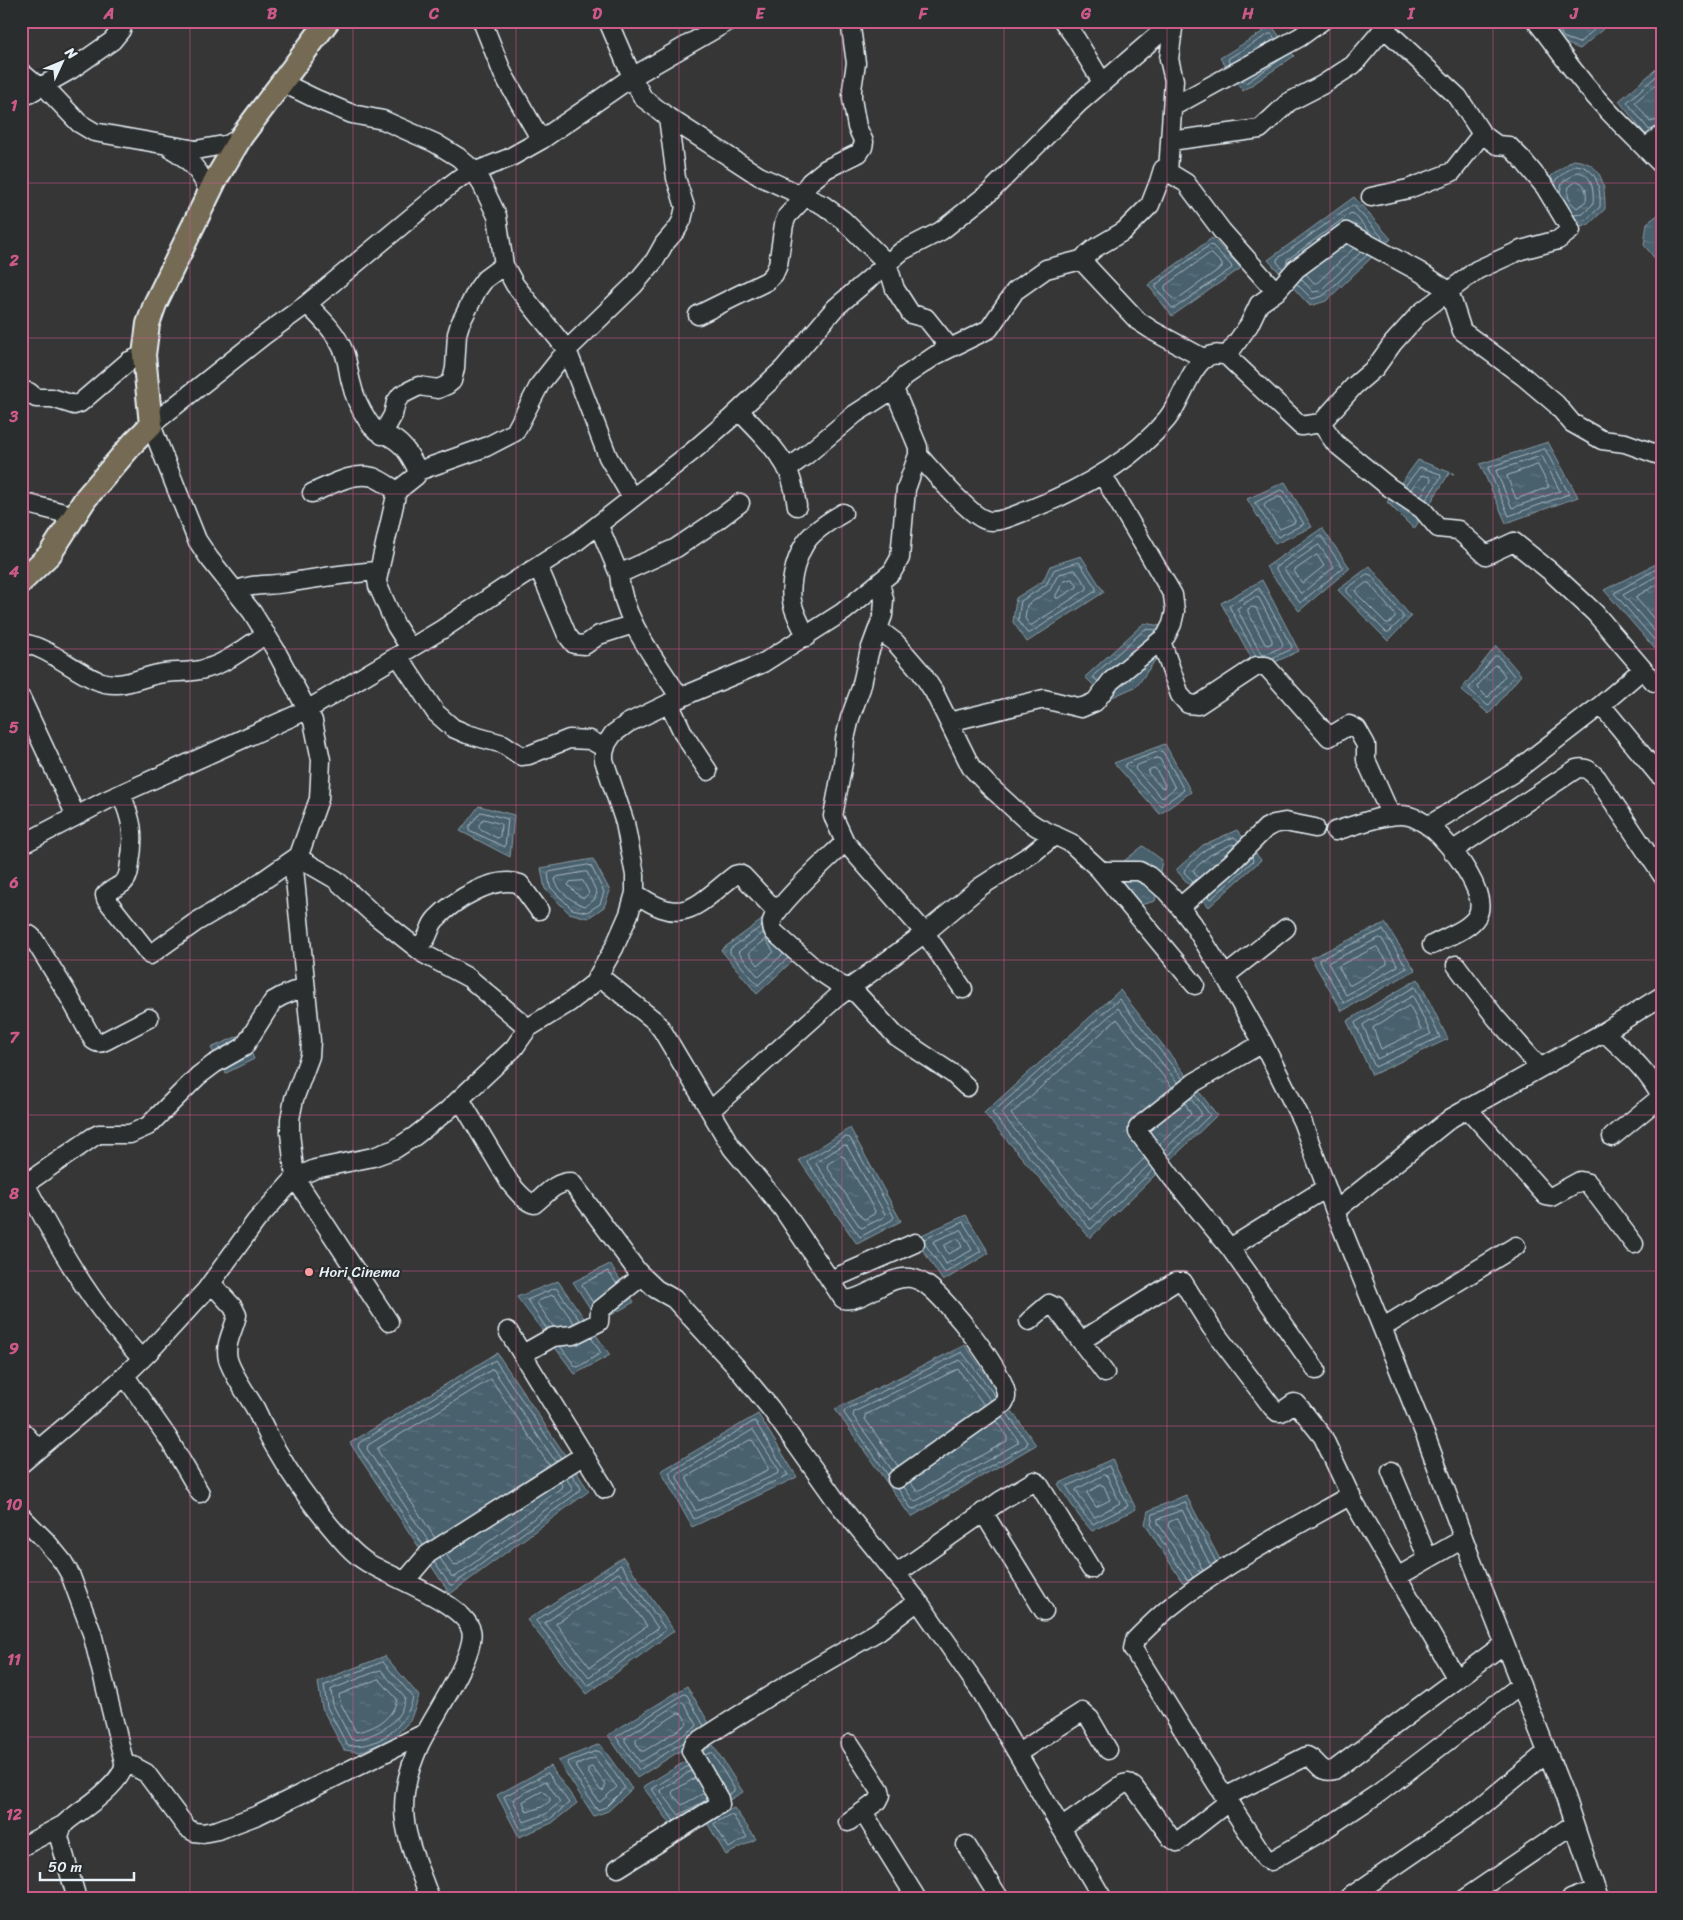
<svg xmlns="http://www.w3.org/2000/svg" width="1683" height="1920" font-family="Sriracha,sans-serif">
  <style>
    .water { fill: url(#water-ripples); stroke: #889ba5 }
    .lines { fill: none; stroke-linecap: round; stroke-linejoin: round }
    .shore { stroke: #a8b7c0; stroke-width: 1 }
    .minor-casing { stroke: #e8f1f8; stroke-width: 21 }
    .major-casing { stroke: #e8f1f8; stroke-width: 26 }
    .minor { stroke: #2a2d2e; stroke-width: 18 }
    .major { stroke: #756b52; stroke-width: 22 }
    .grid { fill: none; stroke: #cd598a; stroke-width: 1; stroke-opacity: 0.55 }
    .poi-dot { fill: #ff9aa2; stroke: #2a2d2e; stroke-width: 2 }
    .labels { text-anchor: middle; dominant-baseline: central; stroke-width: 4; stroke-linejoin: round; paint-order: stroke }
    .poi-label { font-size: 15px; fill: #e8f1f8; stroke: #2a2d2e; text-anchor: start }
    .neatline { fill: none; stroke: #cd598a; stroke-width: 2 }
    .grid-label { font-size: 16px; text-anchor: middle; font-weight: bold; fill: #cd598a }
  </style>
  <defs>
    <pattern id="water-ripples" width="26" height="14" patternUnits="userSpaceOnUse" patternTransform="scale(1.25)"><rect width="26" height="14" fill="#48616d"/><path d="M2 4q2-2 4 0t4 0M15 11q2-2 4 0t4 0" fill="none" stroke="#627883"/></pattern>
  </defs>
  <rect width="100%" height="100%" fill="#373636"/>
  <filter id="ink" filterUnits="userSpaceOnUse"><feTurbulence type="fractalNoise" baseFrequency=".02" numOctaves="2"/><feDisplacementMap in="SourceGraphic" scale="10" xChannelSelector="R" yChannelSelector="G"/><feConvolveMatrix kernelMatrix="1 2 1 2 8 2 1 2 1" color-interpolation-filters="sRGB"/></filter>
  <g filter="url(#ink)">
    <path class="water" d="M1549,21H1612L1580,49L1560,41Z
      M1272,26L1294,56L1243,91L1220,58Z
      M1662,64V129L1649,139L1619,101Z
      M1573,160C1603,162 1605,185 1605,209L1588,225L1568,227L1548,195L1551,176Z
      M1354,197L1391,239L1326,301L1310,306L1268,260Z
      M1662,212V266H1661L1644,245L1647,223Z
      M1212,238L1241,268L1172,316L1148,285Z
      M1548,442L1578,497L1506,523L1480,464Z
      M1418,460L1454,474L1450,472L1414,529L1387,502Z
      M1285,482L1312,527L1275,544L1247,499Z
      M1322,528L1350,568L1299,611L1266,567Z
      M1081,556L1104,592L1027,642L1013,622L1016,598L1043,581L1050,566Z
      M1662,561V657L1604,590Z
      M1370,566L1411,617L1388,641L1338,590Z
      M1262,580L1299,651L1258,670L1221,603Z
      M1144,623L1177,629L1137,686L1108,699L1085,677Z
      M1496,646L1521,675L1489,714L1461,690Z
      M1165,744L1191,792L1160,814L1114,763Z
      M479,806L514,815L510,857L460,831Z
      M1237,830L1261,860L1209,907L1176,870L1203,845Z
      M1143,846L1162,860L1155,901L1129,908L1104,877Z
      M593,859L610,891L604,907L588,918L569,913L545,889L541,868Z
      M770,914L801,953L757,994L721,950Z
      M1385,923L1415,970L1342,1011L1311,958Z
      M1418,979L1448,1039L1372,1075L1347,1021Z
      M1120,990L1217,1115L1090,1238L984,1113Z
      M243,1034L254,1059L226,1073L211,1048Z
      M850,1128L901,1221L857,1244L799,1160Z
      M966,1215L989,1253L943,1281L915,1238Z
      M610,1264L634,1302L599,1322L573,1282Z
      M558,1281L610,1355L575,1374L517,1297Z
      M965,1345L1036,1445L911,1517L835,1409Z
      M497,1353L589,1491L450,1594L350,1443Z
      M758,1414L797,1477L692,1527L661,1471Z
      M1112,1459L1136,1509L1092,1531L1079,1516L1058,1484Z
      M1186,1495L1226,1571L1216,1585L1195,1597L1181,1580L1145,1524L1148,1511Z
      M623,1557L674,1631L587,1694L527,1620Z
      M385,1656L419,1696L410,1721L392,1739L360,1752L344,1750L322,1708L318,1682Z
      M687,1686L713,1730L637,1778L608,1735Z
      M600,1744L632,1789L608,1811L594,1816L558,1761Z
      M713,1745L743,1792L676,1831L643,1787Z
      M550,1766L577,1803L552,1823L519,1837L497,1795Z
      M734,1808L756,1839L726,1855L706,1821Z"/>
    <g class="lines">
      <path class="shore" d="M1555,21L1563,37L1579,43L1604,21
        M1230,64L1228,60L1229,58L1269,34H1272L1275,39
        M1662,71L1627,102L1649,130L1662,125
        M1662,79L1635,102L1650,122L1662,119
        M1242,80L1246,83L1284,57
        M1577,181C1586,183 1587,192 1586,201L1577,208C1569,202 1566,196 1569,187Z
        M1555,184L1556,179L1575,165C1597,166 1601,189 1600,207L1586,220L1577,221
        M1560,192L1562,183L1577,172C1593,173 1594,192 1593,204L1583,214L1574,215
        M1210,245L1213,246L1231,265L1232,268L1175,308H1172L1156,288V285Z
        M1209,254H1212L1222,264V267L1176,300L1173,299L1165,289V286Z
        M1287,264V260L1351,213L1354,214L1372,235
        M1283,269L1277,262V259L1353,205L1382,237V240
        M1306,274L1314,283H1317L1354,248
        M1301,279L1313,292L1320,291L1361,252
        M1297,284L1312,299L1323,296L1367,255
        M1545,449L1569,494L1509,516L1488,468Z
        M1542,456L1560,491L1512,508L1496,471Z
        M1538,465L1549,487L1516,499L1507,476Z
        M1405,486L1420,467L1440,474L1441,477L1426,500
        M1411,489L1422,475L1430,477L1431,480L1421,496
        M1281,490L1284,491L1304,524L1278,537L1255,503Z
        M1279,497L1282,498L1295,521L1294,523L1280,529L1264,506L1266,503Z
        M1321,536L1343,568L1300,603L1275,568Z
        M1319,545L1334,567L1301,594L1284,569Z
        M1317,555L1324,566L1304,582L1302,583L1294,571Z
        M1079,562L1096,588V591L1030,633H1027L1018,620L1021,601L1046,585L1054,570Z
        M1662,566L1614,593L1662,649
        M1075,570L1087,586V589L1032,625H1029L1025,618L1027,605L1050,590L1058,575Z
        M1662,573L1623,595L1662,640
        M1367,574L1371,575L1403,616V618L1389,632H1386L1347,592V589Z
        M1072,579L1077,584V587L1059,598H1056V595L1063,582Z
        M1662,582L1635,597L1662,628
        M1366,583H1369L1395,615V618L1389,623H1386L1356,593L1357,590Z
        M1255,597L1259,598L1283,644L1282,647L1264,655L1261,654L1237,609Z
        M1253,607L1256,608L1272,640V643L1268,645L1265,644L1248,612V609Z
        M1256,656L1229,606L1259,588L1292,647L1290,650L1272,658
        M1495,656H1498L1514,676L1488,706L1469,689Z
        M1495,665L1498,666L1505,676L1489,696L1487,697L1477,687Z
        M1098,682L1094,678V675L1145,629L1157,630
        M1160,751L1163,752L1184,790L1161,806L1124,766L1126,764Z
        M1157,758L1160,759L1175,788L1162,798L1135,769L1136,766Z
        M1155,768L1165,785L1164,788L1161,787L1148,773L1149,770Z
        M481,812L508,819L505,847L469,830V827Z
        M484,819L501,824L500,837L497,838L479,828V825Z
        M588,865L591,866L604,892L600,904L587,912L572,909L550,887L548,874L550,872Z
        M587,872L597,893L594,900L585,906C574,903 557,891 555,879L557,877Z
        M1198,878L1193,870L1210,855L1232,844L1235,845
        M583,881L589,893L584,898L579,896L568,885L570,882Z
        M1193,882L1184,872L1185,869L1206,849L1234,837L1239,841
        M1207,897L1211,899L1253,861L1252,856
        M762,926L730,949V953L758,985L788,958
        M1383,930L1407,968L1344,1003L1319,960Z
        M763,933L738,952L757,975L760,976L783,954
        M1380,938L1382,939L1398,966L1346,995L1328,963Z
        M766,940L774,952L758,965L749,953Z
        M1377,947L1387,961V964L1351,985H1349L1339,968V966Z
        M1415,987L1440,1037L1375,1067L1355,1023Z
        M1413,996L1431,1034L1377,1059L1363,1025Z
        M1409,1006L1411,1008L1421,1030L1381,1049L1373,1028Z
        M846,1137L850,1138L894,1217L892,1220L860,1237L807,1162L808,1160Z
        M1160,1144L1191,1114L1185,1103
        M844,1145L847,1146L885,1214L884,1217L862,1228L860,1227L816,1164L817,1162Z
        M1164,1150L1201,1115V1112L1190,1098
        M841,1156L844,1157L875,1211L874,1214L865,1219L862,1218L827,1167L828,1164Z
        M1168,1156L1210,1115L1195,1095
        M1145,1158L1091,1209L1011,1114L1117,1019L1172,1087
        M1150,1164L1090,1220L1001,1113L1118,1008L1178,1083
        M1153,1170L1092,1228L1090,1229L992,1113L1119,999L1183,1079
        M961,1230L972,1250L946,1264L933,1242Z
        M924,1239L963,1222L981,1251L945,1273L925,1244
        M957,1239L959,1240L962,1247L948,1254L944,1246Z
        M593,1303L582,1286L583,1283L608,1271L617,1284
        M554,1327L537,1303L538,1301L552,1295L555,1296L574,1323
        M547,1329L527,1300L555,1288L557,1289L580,1321
        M560,1346L575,1366L578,1367L601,1353L591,1337
        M755,1421L788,1475L694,1519L669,1473Z
        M753,1430L779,1470V1473L696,1511L677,1478V1475Z
        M750,1440L753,1441L768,1467V1470L699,1501L687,1480V1477Z
        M898,1466L865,1419V1415L958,1369L984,1405
        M1109,1466L1128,1506L1093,1524L1083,1513L1067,1487Z
        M892,1470L853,1416L854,1412L960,1360L991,1401
        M888,1475L844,1413L845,1410L962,1352L996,1397
        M1104,1475L1107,1476L1120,1503L1095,1517L1088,1509L1076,1490Z
        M910,1482L916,1490L918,1491L1007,1441V1437L996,1421
        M1101,1485L1104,1486L1110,1500L1096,1507L1087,1493Z
        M904,1487L913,1500L916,1501L1018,1443V1440L1002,1417
        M898,1489L911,1508L914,1509L1027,1445V1442L1007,1413
        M435,1538L378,1451V1448L491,1379L549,1465
        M429,1542L367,1449L368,1445L493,1369L555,1461
        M423,1545L358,1447L359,1443L495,1360L561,1458
        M446,1554L453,1565L456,1566L561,1488L562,1485L560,1482
        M440,1558L451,1576L455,1577L572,1490V1487L566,1478
        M434,1562L450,1585H453L580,1491L581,1488L572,1475
        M621,1565L666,1630L588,1686L536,1621Z
        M1201,1572L1196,1569L1168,1526L1169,1522L1176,1519L1179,1520L1203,1571
        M619,1573L658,1628L589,1677L545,1623Z
        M1193,1577L1158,1523V1519L1182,1510L1211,1566
        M1188,1581L1151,1524L1153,1514L1185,1502L1216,1562
        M617,1584L647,1626L590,1667L556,1624Z
        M383,1662L413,1697C407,1726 378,1750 347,1745L327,1707L324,1686Z
        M381,1670L405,1698C402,1717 389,1728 371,1735C364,1738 359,1741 351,1739L333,1705L331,1690Z
        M379,1679L397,1699C393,1719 374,1729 356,1732L340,1702L339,1695Z
        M682,1702L685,1704L697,1725L696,1727L642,1761H639L625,1741V1738Z
        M679,1713L682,1714L687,1722L686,1725L644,1751H641L636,1743V1740Z
        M684,1742L639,1770L616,1737L684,1694L687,1695L704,1726
        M597,1751L600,1752L625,1788L606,1807L597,1810L567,1764L568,1762Z
        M705,1755L710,1753H712L734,1788V1791L728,1795
        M595,1758L617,1787L600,1802L598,1801L576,1768L577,1765Z
        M592,1767L606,1785L603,1791L600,1790L588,1772V1769Z
        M691,1771L662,1789L661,1792L679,1815L708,1799
        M548,1773L569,1803L550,1819L521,1830L504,1797Z
        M695,1778L673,1791L672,1794L682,1805L704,1793
        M546,1781L560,1802L546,1814L524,1822L513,1800Z
        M543,1791L550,1798V1801L542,1807L527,1812L523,1802Z
        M730,1815L733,1816L747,1837L729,1848L714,1824Z
        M674,1821L652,1789L688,1766"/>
      <defs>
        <path id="minor" d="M482,21L503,74L541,140
          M608,21L632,77L643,98L668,117L759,176L823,205L843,220L887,263L895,289L911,314L926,318L950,348
          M1063,21L1076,39L1102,82
          M1536,21C1551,39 1563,58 1578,76C1603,108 1633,136 1662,165
          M21,72L34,83L44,86L79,123L94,132L196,150L229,144L241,137
          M283,83L316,99L352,114L383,120L435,143L458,157L476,172L497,216L504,265L515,285L567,350L608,457L632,498
          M21,98L72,69L112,41L121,30L124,21
          M1174,106L1300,37L1322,21
          M1170,141L1260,129L1289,102L1322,85L1353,65L1390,21
          M170,148C190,159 201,172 209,193
          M1645,148L1662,135
          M1168,172L1186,183L1222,231L1276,292L1296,269L1346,232L1420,272L1449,291L1462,331L1524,377L1556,404L1572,423L1602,440L1625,443L1662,456
          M1371,197L1408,189L1452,172L1482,134
          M1081,260L1138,321L1155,332L1205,359
          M307,304C322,319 336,332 344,352C348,362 348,372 351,382C354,396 360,409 368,421C376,434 381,431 392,438C405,445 412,459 418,471L416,476L397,491L377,580L378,586L396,626L410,648
          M698,315L767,281L774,274L778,265L784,224L787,216L805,197L807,186L810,182L826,169L859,153L863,147L864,142L857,127L852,99V89L856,63L850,21
          M1227,356L1249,325L1259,304L1276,292
          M21,394L29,392L36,398H52L74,405L80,403L129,361L144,355
          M739,411C756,428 775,447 787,468C793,480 795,494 797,506
          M1321,423L1354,386L1375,368L1393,343L1420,313L1449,291L1477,270L1521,250L1558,240L1571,230L1545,187L1521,158L1509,146L1497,145L1482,134L1458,97L1384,28
          M382,435L393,415L396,402L401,395L419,386L438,389L447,385L452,381L455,368L457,334L460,324L477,290L485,279L504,265
          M918,455C931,469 970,516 986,520C997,524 1015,515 1026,511C1078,491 1131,463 1167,419C1181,402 1189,370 1205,358C1212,353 1219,354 1227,356L1301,426L1321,423L1335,443L1389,487L1422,509L1438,528L1458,530L1486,555L1514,542L1550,571L1595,613L1654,682
          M787,469L805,456L855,414L894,389
          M418,471L486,447L515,432L540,384L567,350L634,285L655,260L664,244L677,229L682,220L685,207L676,178L668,117
          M312,493C329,486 353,471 373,477C381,480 389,486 397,491
          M21,502L75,516
          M599,526L619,574
          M538,566L567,635L574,644L585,645L599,635L634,624
          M235,591C252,583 268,586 286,583C317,578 347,573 379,571
          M878,629L895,642L921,672L934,692L971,767L988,785L1025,819L1037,827L1071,843L1099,869L1105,871H1139L1149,876L1167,892L1180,907L1193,924L1225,976L1263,1043L1302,1121L1335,1211L1426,1437L1471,1559L1565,1797L1599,1899
          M807,637C792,609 787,598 795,567C798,557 802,546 809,538C818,528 831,520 843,513
          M1161,641L1180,695L1188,704L1198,705L1257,666H1266L1329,737L1349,725L1357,729L1366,745V760L1391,816
          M21,643C45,645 74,671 96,680C118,690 136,679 158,674C171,671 186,673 200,670C224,666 246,647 266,634
          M398,656L436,713L453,728L467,734L503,744L521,756L529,755L569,739L590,740L605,748
          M21,698L76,816
          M680,698C657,661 622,620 619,574L676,548L716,521L740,503
          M669,703L684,735L708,771
          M1601,705L1658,774L1662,777
          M949,722L1044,699L1081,708L1095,702L1111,681L1166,636L1172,624L1175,611L1173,595L1102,474
          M121,794C132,820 135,834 130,863C129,869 129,877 124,882C119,887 111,889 105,895L106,899L150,955L196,922L242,895L297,857L335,879L371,912L424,954L469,978L528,1028
          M1428,826L1513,773L1601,705L1643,669
          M1335,831C1355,826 1389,811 1409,816C1420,819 1434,829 1441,837C1455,852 1489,895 1477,916C1469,930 1446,937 1432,945
          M845,842C830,857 778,903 772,921C771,925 772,928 774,932L813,967L840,985L849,988L858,995L896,1036L953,1074L967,1087
          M21,845L107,800L307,710L441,630L504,588L576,542L693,451L731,418L783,369L835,308L902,251L941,231L990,192L1079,103L1174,21
          M1452,851L1576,769C1586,766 1590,771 1597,778L1662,875
          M1099,869L1195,985
          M635,893C684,928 695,906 735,875L739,874L743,876L777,912
          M1180,907L1231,863L1266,828L1274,824L1285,822L1315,828
          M21,936C27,933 29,934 33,938L66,991L93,1040C98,1044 101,1043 107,1040L149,1018
          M417,948C419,946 423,943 425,940C430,933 430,925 436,919C454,900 494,875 520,884L539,910
          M1456,965L1496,1018L1540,1068
          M599,976L655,1021L662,1030L732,1148L782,1208L843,1299C861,1304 889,1274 911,1278C916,1279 924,1283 928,1286C946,1299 1009,1376 1006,1397C1006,1399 1004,1403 1003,1404L897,1479
          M1225,976L1286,928
          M963,989L925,933L980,887L1033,853L1055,835
          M1604,1032C1625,1052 1648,1070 1661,1097
          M1263,1043L1195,1082L1142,1124L1138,1128V1132L1173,1179L1230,1248L1316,1370
          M460,1099L510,1183C517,1191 524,1201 534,1204C546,1195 554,1182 571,1182L576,1188L638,1272L656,1289L674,1299L738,1369L771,1409L837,1502L918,1601L982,1693L1103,1899
          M1467,1108L1546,1196L1551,1197L1580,1181L1588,1183L1634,1244
          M711,1110L836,998L925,933L845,842L833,816L843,763L845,739L850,718L861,688L869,653L883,615L884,599L880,583
          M1612,1137L1662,1096
          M21,1176C55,1241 91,1306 142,1359
          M25,1184L93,1137L99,1134H130L148,1126L198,1076L214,1064L244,1047L273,1001L282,996L304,987
          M1335,1211L1451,1118L1604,1032L1662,996
          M1230,1248L1326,1188
          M830,1280L915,1243
          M211,1283L233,1307L237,1315C234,1330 224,1344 228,1359C231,1372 248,1396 255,1408C262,1422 268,1436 276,1449C291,1476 310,1502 330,1526C340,1538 351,1552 365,1561C389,1577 463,1602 471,1630C478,1653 430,1721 419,1746C411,1764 404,1787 404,1808C404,1838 420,1870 430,1899
          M1029,1321L1049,1304L1055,1307L1105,1373
          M389,1322L295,1178L290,1133V1119L294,1099L310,1056L311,1041L294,869L319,799L321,760L313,721L275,649L252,612L209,558L197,540L151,425L263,336L307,304L449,186L461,177L509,158L541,140L632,77L729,21
          M1382,1328L1516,1246
          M508,1331L605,1489
          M1081,1341L1175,1282H1183L1211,1327L1272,1407L1277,1412H1281L1294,1403L1297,1404L1323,1437L1353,1501L1457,1679
          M523,1354L553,1337L573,1335L599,1322L600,1310L642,1276
          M125,1376L168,1438L200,1493
          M21,1430L38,1449
          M21,1464L118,1382L149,1352L206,1290L256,1221L295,1178L315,1169L373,1157L395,1149L415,1136L447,1111L514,1048L528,1028L570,1002L594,983L614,948L629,914L635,893V875L625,823L604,760V753L607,743L613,734L628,723L691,693L763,663L843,612L892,572L900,558L906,489L918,455V447L894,389L905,376L936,355L989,329L1015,291L1046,269L1081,260L1095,248L1124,231L1150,205L1159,182L1163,169L1168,172L1174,80L1169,59L1174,21
          M1391,1471L1428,1559
          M1351,1495C1291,1529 1222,1565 1169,1608C1157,1618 1146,1629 1135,1640L1133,1649L1216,1783L1265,1858L1271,1861L1316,1835L1379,1793L1521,1685
          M983,1512L1044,1611
          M21,1516L45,1540L63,1562L70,1574L92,1633L124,1762C126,1779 91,1804 78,1813C73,1817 66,1821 63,1826C61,1829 60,1833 59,1837L77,1899
          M896,1574L1000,1501L1034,1481L1038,1483L1091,1569
          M1397,1577L1463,1539
          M405,1581L428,1554L584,1455
          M1018,1753L1082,1712L1090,1719L1108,1750
          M125,1766H133L146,1773L187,1828L194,1832L203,1833L218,1830L258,1815L425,1733
          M1225,1797L1307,1756C1319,1761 1319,1774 1334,1770L1504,1644
          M863,1812L917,1899
          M848,1822L878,1801L881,1795L880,1790L850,1744
          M1061,1828L1123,1784L1128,1783L1134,1787L1171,1838L1177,1842L1228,1802
          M966,1845L1000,1899
          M21,1847L63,1825
          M618,1868L720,1804L719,1799L691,1751L694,1744L791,1682L877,1632L918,1601
          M1347,1899L1478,1809L1547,1752
          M1464,1899L1574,1824
          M1571,1899L1596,1890"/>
        <path id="major" d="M21,582L50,554L86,498L134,442L151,425L144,355L148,324L155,304L216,179L241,137L328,21"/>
      </defs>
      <use href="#minor" class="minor-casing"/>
      <use href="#major" class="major-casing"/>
      <use href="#minor" class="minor"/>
      <use href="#major" class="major"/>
    </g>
  </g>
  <path class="grid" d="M190,21V1899M353,21V1899M516,21V1899M679,21V1899M842,21V1899M1004,21V1899M1167,21V1899M1330,21V1899M1493,21V1899M21,183H1662M21,338H1662M21,494H1662M21,649H1662M21,805H1662M21,960H1662M21,1115H1662M21,1271H1662M21,1426H1662M21,1582H1662M21,1737H1662"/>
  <circle class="poi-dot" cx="309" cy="1272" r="5"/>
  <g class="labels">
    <g class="poi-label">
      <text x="319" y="1272">Hori Cinema</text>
    </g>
  </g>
  <rect width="1683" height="1920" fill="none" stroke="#2a2d2e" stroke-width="55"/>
  <g transform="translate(62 62) rotate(46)" stroke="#2a2d2e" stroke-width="4" paint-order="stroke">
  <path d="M0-4L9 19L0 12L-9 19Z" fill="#e8f1f8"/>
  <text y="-8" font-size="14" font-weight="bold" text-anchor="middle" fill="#e8f1f8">N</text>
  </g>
  <path d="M40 1872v8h94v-8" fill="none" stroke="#e8f1f8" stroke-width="2.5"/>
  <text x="48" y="1872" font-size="15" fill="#e8f1f8" stroke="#2a2d2e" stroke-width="4" paint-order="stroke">50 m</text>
  <rect x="28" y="28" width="1628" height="1864" class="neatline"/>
  <g class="grid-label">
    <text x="109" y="19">A</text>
    <text x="272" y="19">B</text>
    <text x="434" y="19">C</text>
    <text x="597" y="19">D</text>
    <text x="760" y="19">E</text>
    <text x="923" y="19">F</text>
    <text x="1086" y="19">G</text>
    <text x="1248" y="19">H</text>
    <text x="1411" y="19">I</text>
    <text x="1574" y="19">J</text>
    <text x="14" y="111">1</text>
    <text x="14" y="266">2</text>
    <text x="14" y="422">3</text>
    <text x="14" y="577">4</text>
    <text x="14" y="733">5</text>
    <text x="14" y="888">6</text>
    <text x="14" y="1043">7</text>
    <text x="14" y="1199">8</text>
    <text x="14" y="1354">9</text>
    <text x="14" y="1510">10</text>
    <text x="14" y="1665">11</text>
    <text x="14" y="1820">12</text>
  </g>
</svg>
